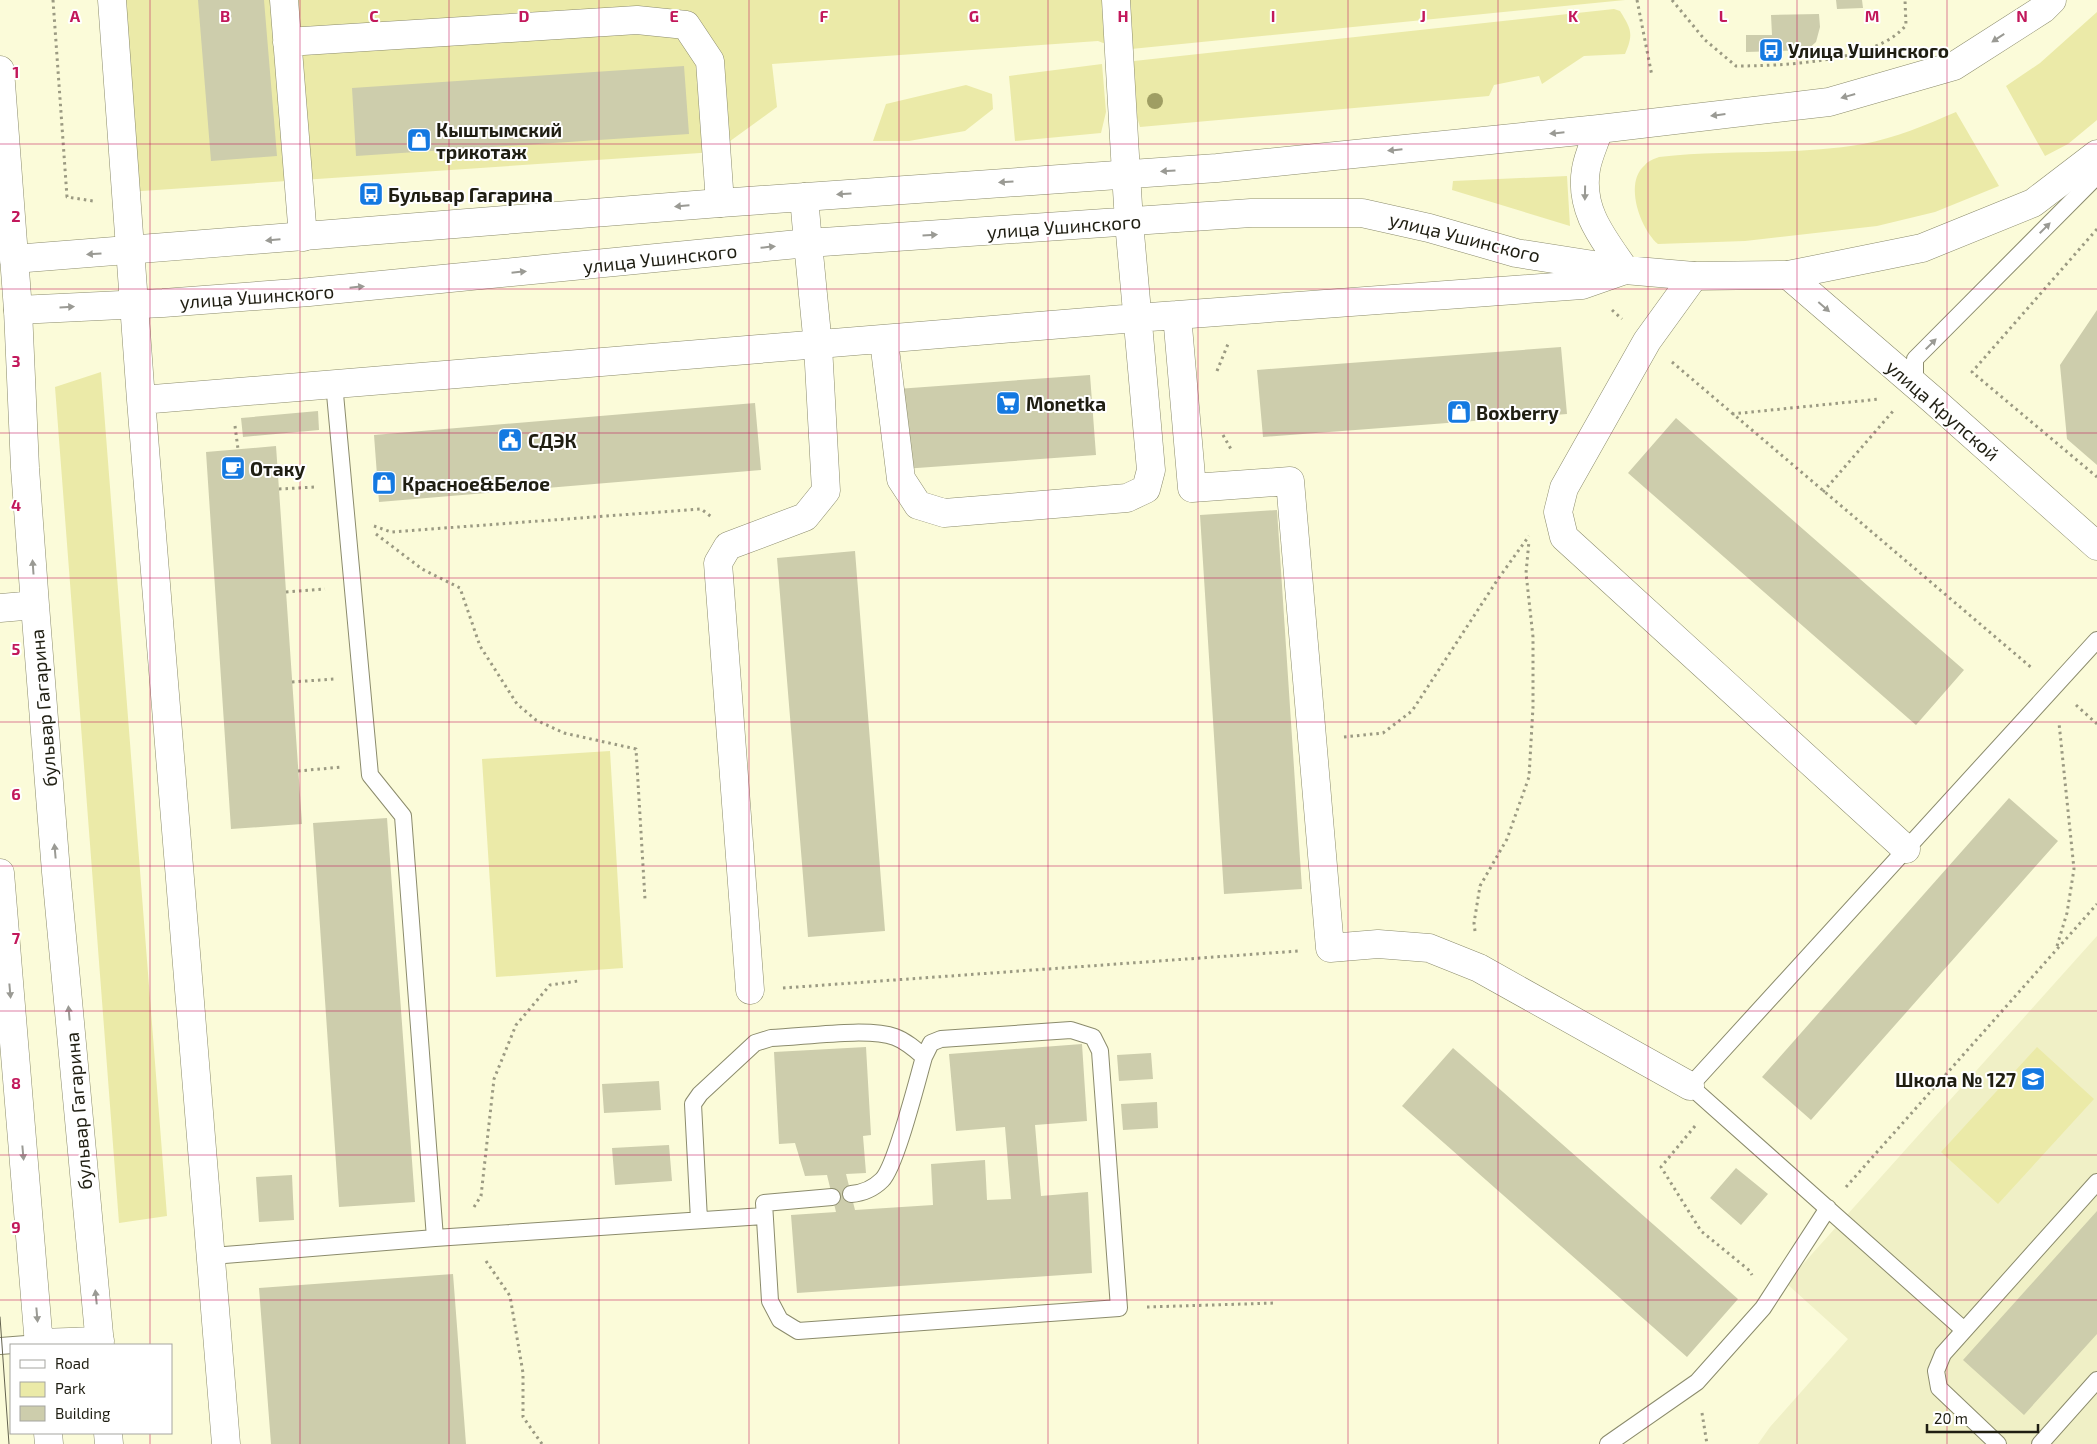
<svg xmlns="http://www.w3.org/2000/svg" width="2097" height="1444" font-family="'Exo 2',sans-serif">
  <style>
    .built { fill: #f0f0c6 }
    .green { fill: #ebeaa8 }
    .building { fill: #cdcdac }
    .lines { fill: none; stroke-linecap: round; stroke-linejoin: round }
    .service-casing { stroke: #8b8b6c; stroke-width: 18 }
    .minor-casing { stroke: #8b8b6c; stroke-width: 29 }
    .secondary-casing { stroke: #8b8b6c; stroke-width: 29 }
    .primary-casing { stroke: #8b8b6c; stroke-width: 29 }
    .path { stroke: #9b9a82; stroke-width: 3; stroke-dasharray: 2.5 4; stroke-linecap: butt }
    .service { stroke: #fff; stroke-width: 16 }
    .minor { stroke: #fff; stroke-width: 28 }
    .secondary { stroke: #fff; stroke-width: 28 }
    .primary { stroke: #fff; stroke-width: 28 }
    .tram { stroke: #63624f; stroke-width: 1 }
    .tree { fill: #9f9e63 }
    .oneway { fill: #9a9a94 }
    .grid { fill: none; stroke: #c2185b; stroke-width: 1; stroke-opacity: 0.55 }
    .labels { text-anchor: middle; dominant-baseline: central; stroke-width: 4; stroke-linejoin: round; paint-order: stroke }
    .poi-label { font-size: 19px; font-weight: bold; fill: #1f1e12; stroke: #fff; text-anchor: start }
    .street-label { font-size: 19px; fill: #1f1e12; stroke: #fff }
    .grid-label { font-size: 16px; text-anchor: middle; font-weight: bold; fill: #c2185b; stroke: #fff; stroke-width: 4; stroke-linejoin: round; paint-order: stroke }
  </style>
  <rect width="100%" height="100%" fill="#fbfbd9"/>
  <path class="built" d="M2097,936V1444H1758L1770,1427L1848,1339L1786,1283Z"/>
  <path class="green" d="M112,0H1625L1121,50L1098,41L772,64L777,107L715,152L127,192Z
    M1614,9L1620,11C1631,29 1634,33 1625,54L1584,56L1542,84L1539,76L1494,85L1489,96L1140,127L1133,104L1134,61Z
    M2097,12V120L2068,144L2045,156L2006,86L2040,63Z
    M1102,64L1106,112L1101,133L1015,141L1009,76Z
    M966,85L992,94L993,109L965,131L909,141H873L886,104Z
    M1956,112L1999,186L1935,212L1877,226L1745,241L1658,244C1641,230 1623,183 1645,165C1648,161 1654,159 1659,157C1727,149 1795,156 1863,144C1895,138 1926,125 1956,112Z
    M1567,176L1570,226L1452,190L1453,181Z
    M101,372L167,1216L119,1223L55,387Z
    M610,751L623,968L496,977L482,759Z
    M2037,1047L2094,1099L1998,1204L1941,1152Z"/>
  <path class="building" d="M198,0H264L277,156L211,161Z
    M1836,0H1862L1863,8L1837,9Z
    M1819,14L1820,27L1816,42L1807,50L1746,52V35H1772L1771,15Z
    M684,66L689,134L356,156L352,88Z
    M2097,310V465L2067,439L2060,365Z
    M1561,347L1567,414L1263,437L1257,370Z
    M1090,375L1096,455L903,469L897,389Z
    M755,403L761,470L379,502L374,435Z
    M318,411L319,430L243,437L241,418Z
    M1676,418L1964,670L1916,725L1628,473Z
    M276,446L302,824L231,829L206,452Z
    M1277,510L1302,889L1224,894L1200,515Z
    M855,551L885,931L808,937L777,558Z
    M2009,798L2058,841L1811,1120L1762,1077Z
    M387,818L415,1202L339,1207L313,823Z
    M1082,1044L1087,1121L1035,1125L1041,1196L1088,1192L1092,1273L797,1293L791,1215L836,1212L827,1175L805,1176L795,1143L779,1144L774,1052L866,1047L871,1135L863,1136L866,1173L846,1174L855,1210L933,1205L931,1164L985,1160L987,1200L1011,1199L1005,1127L956,1131L949,1054Z
    M1453,1048L1738,1299L1687,1357L1402,1106Z
    M1151,1053L1153,1079L1119,1081L1117,1055Z
    M659,1081L661,1110L604,1113L602,1084Z
    M1157,1102L1158,1128L1123,1130L1121,1104Z
    M669,1145L672,1181L615,1185L612,1148Z
    M1736,1168L1768,1194L1741,1225L1710,1198Z
    M292,1175L294,1220L259,1222L256,1177Z
    M2097,1211V1334L2024,1415L1963,1360Z
    M453,1274L466,1444H271L259,1288Z"/>
  <g class="lines">
    <defs>
      <path id="service" d="M334,383L370,775L403,816L435,1238
        M1915,386V359L2097,176
        M832,1197L764,1203L770,1301L780,1320L798,1331L1119,1308L1100,1051L1093,1037L1071,1030L941,1039L931,1043L924,1057C917,1081 896,1166 882,1180C873,1189 863,1193 851,1194
        M699,1220L693,1104L700,1094L755,1043L771,1038C803,1037 868,1027 895,1037C906,1041 915,1049 924,1057
        M212,1256L435,1238L764,1216
        M1964,1330L1690,1086L2097,640
        M0,1346L39,1343
        M1608,1444L1697,1382L1763,1308L1828,1208
        M1998,1444L1939,1388L1936,1371L1943,1354L2097,1182
        M2040,1444L2097,1380"/>
      <path id="minor" d="M112,0L141,400L226,1444
        M284,0L303,237
        M1116,0L1126,173
        M287,42L637,20L686,25L710,61L720,203
        M1788,275L1933,400L2097,546
        M1694,276L1647,341L1564,488L1558,512L1564,537L1906,849
        M1177,315L1192,488L1290,481L1330,948L1378,944L1429,948L1479,968L1690,1086
        M884,341L901,479L918,505L944,513L1127,498L1146,489L1151,470L1129,222
        M141,400L1136,318L1582,285L1625,270
        M750,990L718,563L728,546L805,517L826,491L818,346L808,243"/>
      <path id="secondary" d="M1599,129C1595,142 1588,156 1586,169C1579,210 1603,238 1625,270
        M1126,173L1129,222
        M804,197L808,243
        M14,259L720,203L1217,168L1599,129L1829,102L1954,66L2043,9L2052,0
        M18,310L163,303L309,292L808,243L1251,213H1362L1429,228L1516,253L1625,270L1694,276L1788,275L1922,248L2033,203L2097,154"/>
      <path id="primary" d="M0,70L18,310L25,468L35,605L56,872L100,1345
        M0,608L35,605
        M0,873L39,1345
        M39,1343L100,1341
        M48,1433L49,1444
        M108,1433L109,1444"/>
    </defs>
    <use href="#service" class="service-casing"/>
    <use href="#minor" class="minor-casing"/>
    <use href="#secondary" class="secondary-casing"/>
    <use href="#primary" class="primary-casing"/>
    <path class="path" d="M53,0L67,197L93,201
      M1637,0L1652,76
      M1672,0L1705,40L1736,66C1782,66 1877,62 1906,25L1905,0
      M2097,229L1972,372L2097,477
      M1612,310L1622,319
      M1672,362L2033,669
      M1217,371L1228,344
      M1732,414L1880,399
      M235,426L238,449
      M1223,435L1232,451
      M279,489L316,487
      M1823,492L1894,410
      M374,526L391,532L701,509L713,518
      M376,534L422,569L460,588L480,646L517,704L536,720L564,733L636,749L645,899
      M286,592L325,589
      M292,682L334,679
      M2076,705L2097,724
      M1344,737L1383,733L1412,711L1498,579L1529,536
      M298,771L342,767
      M1475,931L1474,923L1480,886L1507,839L1529,777L1533,707V637L1526,573L1529,541
      M2057,946L2067,913L2074,869L2059,723
      M783,988L1298,951
      M1695,1126L1661,1167L1701,1231L1750,1271L1752,1275
      M1846,1187L2097,904
      M474,1207L481,1196L494,1079L516,1025L550,985L578,981
      M486,1261L510,1296L523,1373V1417L542,1444
      M1147,1307L1276,1303
      M1702,1413L1707,1444"/>
    <use href="#service" class="service"/>
    <use href="#minor" class="minor"/>
    <use href="#secondary" class="secondary"/>
    <use href="#primary" class="primary"/>
    <path class="tram" d="M0,1317L9,1444"/>
  </g>
  <circle class="tree" cx="1155" cy="101" r="8"/>
  <defs><path id="oneway-solid" d="M-6-.8H1V-3.2L6.5 0L1 3.2V.8H-6Z" transform="scale(1.25)"/></defs>
  <g class="oneway">
    <use href="#oneway-solid" transform="translate(1998 38) rotate(147)"/>
    <use href="#oneway-solid" transform="translate(1848 96) rotate(164)"/>
    <use href="#oneway-solid" transform="translate(1718 115) rotate(173)"/>
    <use href="#oneway-solid" transform="translate(1557 133) rotate(174)"/>
    <use href="#oneway-solid" transform="translate(1395 150) rotate(174)"/>
    <use href="#oneway-solid" transform="translate(1168 171) rotate(176)"/>
    <use href="#oneway-solid" transform="translate(1006 182) rotate(176)"/>
    <use href="#oneway-solid" transform="translate(1585 193) rotate(91)"/>
    <use href="#oneway-solid" transform="translate(844 194) rotate(176)"/>
    <use href="#oneway-solid" transform="translate(682 206) rotate(175)"/>
    <use href="#oneway-solid" transform="translate(2045 228) rotate(-45)"/>
    <use href="#oneway-solid" transform="translate(930 235) rotate(-4)"/>
    <use href="#oneway-solid" transform="translate(273 240) rotate(175)"/>
    <use href="#oneway-solid" transform="translate(768 247) rotate(-6)"/>
    <use href="#oneway-solid" transform="translate(94 254) rotate(176)"/>
    <use href="#oneway-solid" transform="translate(519 272) rotate(-6)"/>
    <use href="#oneway-solid" transform="translate(357 287) rotate(-6)"/>
    <use href="#oneway-solid" transform="translate(67 307) rotate(-3)"/>
    <use href="#oneway-solid" transform="translate(1824 307) rotate(41)"/>
    <use href="#oneway-solid" transform="translate(1931 344) rotate(-45)"/>
    <use href="#oneway-solid" transform="translate(33 567) rotate(-94)"/>
    <use href="#oneway-solid" transform="translate(55 851) rotate(-95)"/>
    <use href="#oneway-solid" transform="translate(10 991) rotate(85)"/>
    <use href="#oneway-solid" transform="translate(69 1013) rotate(-95)"/>
    <use href="#oneway-solid" transform="translate(23 1153) rotate(85)"/>
    <use href="#oneway-solid" transform="translate(96 1297) rotate(-96)"/>
    <use href="#oneway-solid" transform="translate(37 1315) rotate(85)"/>
  </g>
  <path class="grid" d="M150,0V1345M300,0V1444M449,0V1444M599,0V1444M749,0V1444M899,0V1444M1048,0V1444M1198,0V1444M1348,0V1444M1498,0V1444M1648,0V1444M1797,0V1444M1947,0V1444M0,144H2097M0,289H2097M0,433H2097M0,578H2097M0,722H2097M0,866H2097M0,1011H2097M0,1155H2097M0,1300H2097M150,1433V1444"/>
  <defs>
    <symbol id="bus-square" viewBox="-11 -11 22 22"><rect x="-9" y="-9" width="18" height="18" rx="4" fill="#1479e1" stroke="#fff"/><path d="M-5-6H5V4H4V6H2V4H-2V6H-4V4H-5ZM-3.5-4V0h7V-4ZM-3.5 1.2v1.5H-2V1.2ZM2 1.2v1.5H3.5V1.2Z" fill="#fff"/></symbol>
    <symbol id="shop-square" viewBox="-11 -11 22 22"><rect x="-9" y="-9" width="18" height="18" rx="4" fill="#1479e1" stroke="#fff"/><path d="M-5-2.5h2.3a2.7 3.5 0 0 1 5.4 0H5L5.5 6h-11ZM-1.5-2.5h3a1.5 2.3 0 0 0-3 0Z" fill="#fff"/></symbol>
    <symbol id="supermarket-square" viewBox="-11 -11 22 22"><rect x="-9" y="-9" width="18" height="18" rx="4" fill="#1479e1" stroke="#fff"/><path d="M-6-5.5h2.5l.6 2H6L4.5 2H-2.5L-4.4-4H-6ZM-1.5 3.2a1.3 1.3 0 1 0 .1 0ZM3 3.2a1.3 1.3 0 1 0 .1 0Z" fill="#fff"/></symbol>
    <symbol id="civic-square" viewBox="-11 -11 22 22"><rect x="-9" y="-9" width="18" height="18" rx="4" fill="#1479e1" stroke="#fff"/><path d="M-.6-6.5H3V-4.5H.6V-3L4-1V1h2V6H-6V1h2V-1L-.6-3ZM-1.2 2.5V6h2.4V2.5Z" fill="#fff"/></symbol>
    <symbol id="cafe-square" viewBox="-11 -11 22 22"><rect x="-9" y="-9" width="18" height="18" rx="4" fill="#1479e1" stroke="#fff"/><path d="M-5.5-4.5H6V0H3Q3 3.5 0 3.5H-2.5Q-5.5 3.5-5.5 0ZM3-3.2v2h1.7v-2ZM-6 4.5H4V6H-6Z" fill="#fff"/></symbol>
    <symbol id="school-square" viewBox="-11 -11 22 22"><rect x="-9" y="-9" width="18" height="18" rx="4" fill="#1479e1" stroke="#fff"/><path d="M0-5L7-2L0 1L-7-2ZM-4 1L0 2.5L4 1V4Q0 6-4 4Z" fill="#fff"/></symbol>
  </defs>
  <g fill-rule="evenodd">
    <use href="#bus-square" x="1757" y="36" width="28" height="28"/>
    <use href="#shop-square" x="405" y="126" width="28" height="28"/>
    <use href="#bus-square" x="357" y="180" width="28" height="28"/>
    <use href="#supermarket-square" x="994" y="389" width="28" height="28"/>
    <use href="#shop-square" x="1445" y="398" width="28" height="28"/>
    <use href="#civic-square" x="496" y="426" width="28" height="28"/>
    <use href="#cafe-square" x="219" y="454" width="28" height="28"/>
    <use href="#shop-square" x="370" y="469" width="28" height="28"/>
    <use href="#school-square" x="2019" y="1065" width="28" height="28"/>
  </g>
  <g class="labels">
    <g class="poi-label">
      <text x="1788" y="50">Улица Ушинского</text>
      <text x="436" y="129">Кыштымский<tspan x="436" dy="22">трикотаж</tspan></text>
      <text x="388" y="194">Бульвар Гагарина</text>
      <text x="1026" y="403">Monetka</text>
      <text x="1476" y="412">Boxberry</text>
      <text x="528" y="440">СДЭК</text>
      <text x="250" y="468">Отаку</text>
      <text x="402" y="483">Красное&amp;Белое</text>
      <text x="2016" y="1079" text-anchor="end">Школа № 127</text>
    </g>
    <g class="street-label">
      <text transform="translate(1064 226) rotate(-4)">улица Ушинского</text>
      <text transform="translate(1465 237) rotate(14)">улица Ушинского</text>
      <text transform="translate(660 258) rotate(-6)">улица Ушинского</text>
      <text transform="translate(257 296) rotate(-4)">улица Ушинского</text>
      <text transform="translate(1943 410) rotate(41)">улица Крупской</text>
      <text transform="translate(43 708) rotate(-95)">бульвар Гагарина</text>
      <text transform="translate(78 1111) rotate(-95)">бульвар Гагарина</text>
    </g>
  </g>
  <g class="grid-label">
    <text x="75" y="22">A</text>
    <text x="225" y="22">B</text>
    <text x="374" y="22">C</text>
    <text x="524" y="22">D</text>
    <text x="674" y="22">E</text>
    <text x="824" y="22">F</text>
    <text x="974" y="22">G</text>
    <text x="1123" y="22">H</text>
    <text x="1273" y="22">I</text>
    <text x="1423" y="22">J</text>
    <text x="1573" y="22">K</text>
    <text x="1723" y="22">L</text>
    <text x="1872" y="22">M</text>
    <text x="2022" y="22">N</text>
    <text x="16" y="78">1</text>
    <text x="16" y="222">2</text>
    <text x="16" y="367">3</text>
    <text x="16" y="511">4</text>
    <text x="16" y="655">5</text>
    <text x="16" y="800">6</text>
    <text x="16" y="944">7</text>
    <text x="16" y="1089">8</text>
    <text x="16" y="1233">9</text>
  </g>
  <rect x="10" y="1344" width="162" height="90" fill="#ffffff" stroke="#a5a5a0"/>
  <rect x="20" y="1360" width="25" height="8" fill="#ffffff" stroke="#a5a5a0"/>
  <text x="55" y="1369" font-size="15" fill="#1f1e12">Road</text>
  <rect x="20" y="1382" width="25" height="15" fill="#ebeaa8" stroke="#a5a5a0"/>
  <text x="55" y="1394" font-size="15" fill="#1f1e12">Park</text>
  <rect x="20" y="1406" width="25" height="15" fill="#cdcdac" stroke="#a5a5a0"/>
  <text x="55" y="1419" font-size="15" fill="#1f1e12">Building</text>
  <path d="M1927 1424v8h111v-8" fill="none" stroke="#1f1e12" stroke-width="2.5"/>
  <text x="1934" y="1424" font-size="15" fill="#1f1e12" stroke="#ffffff" stroke-width="4" paint-order="stroke">20 m</text>
</svg>
